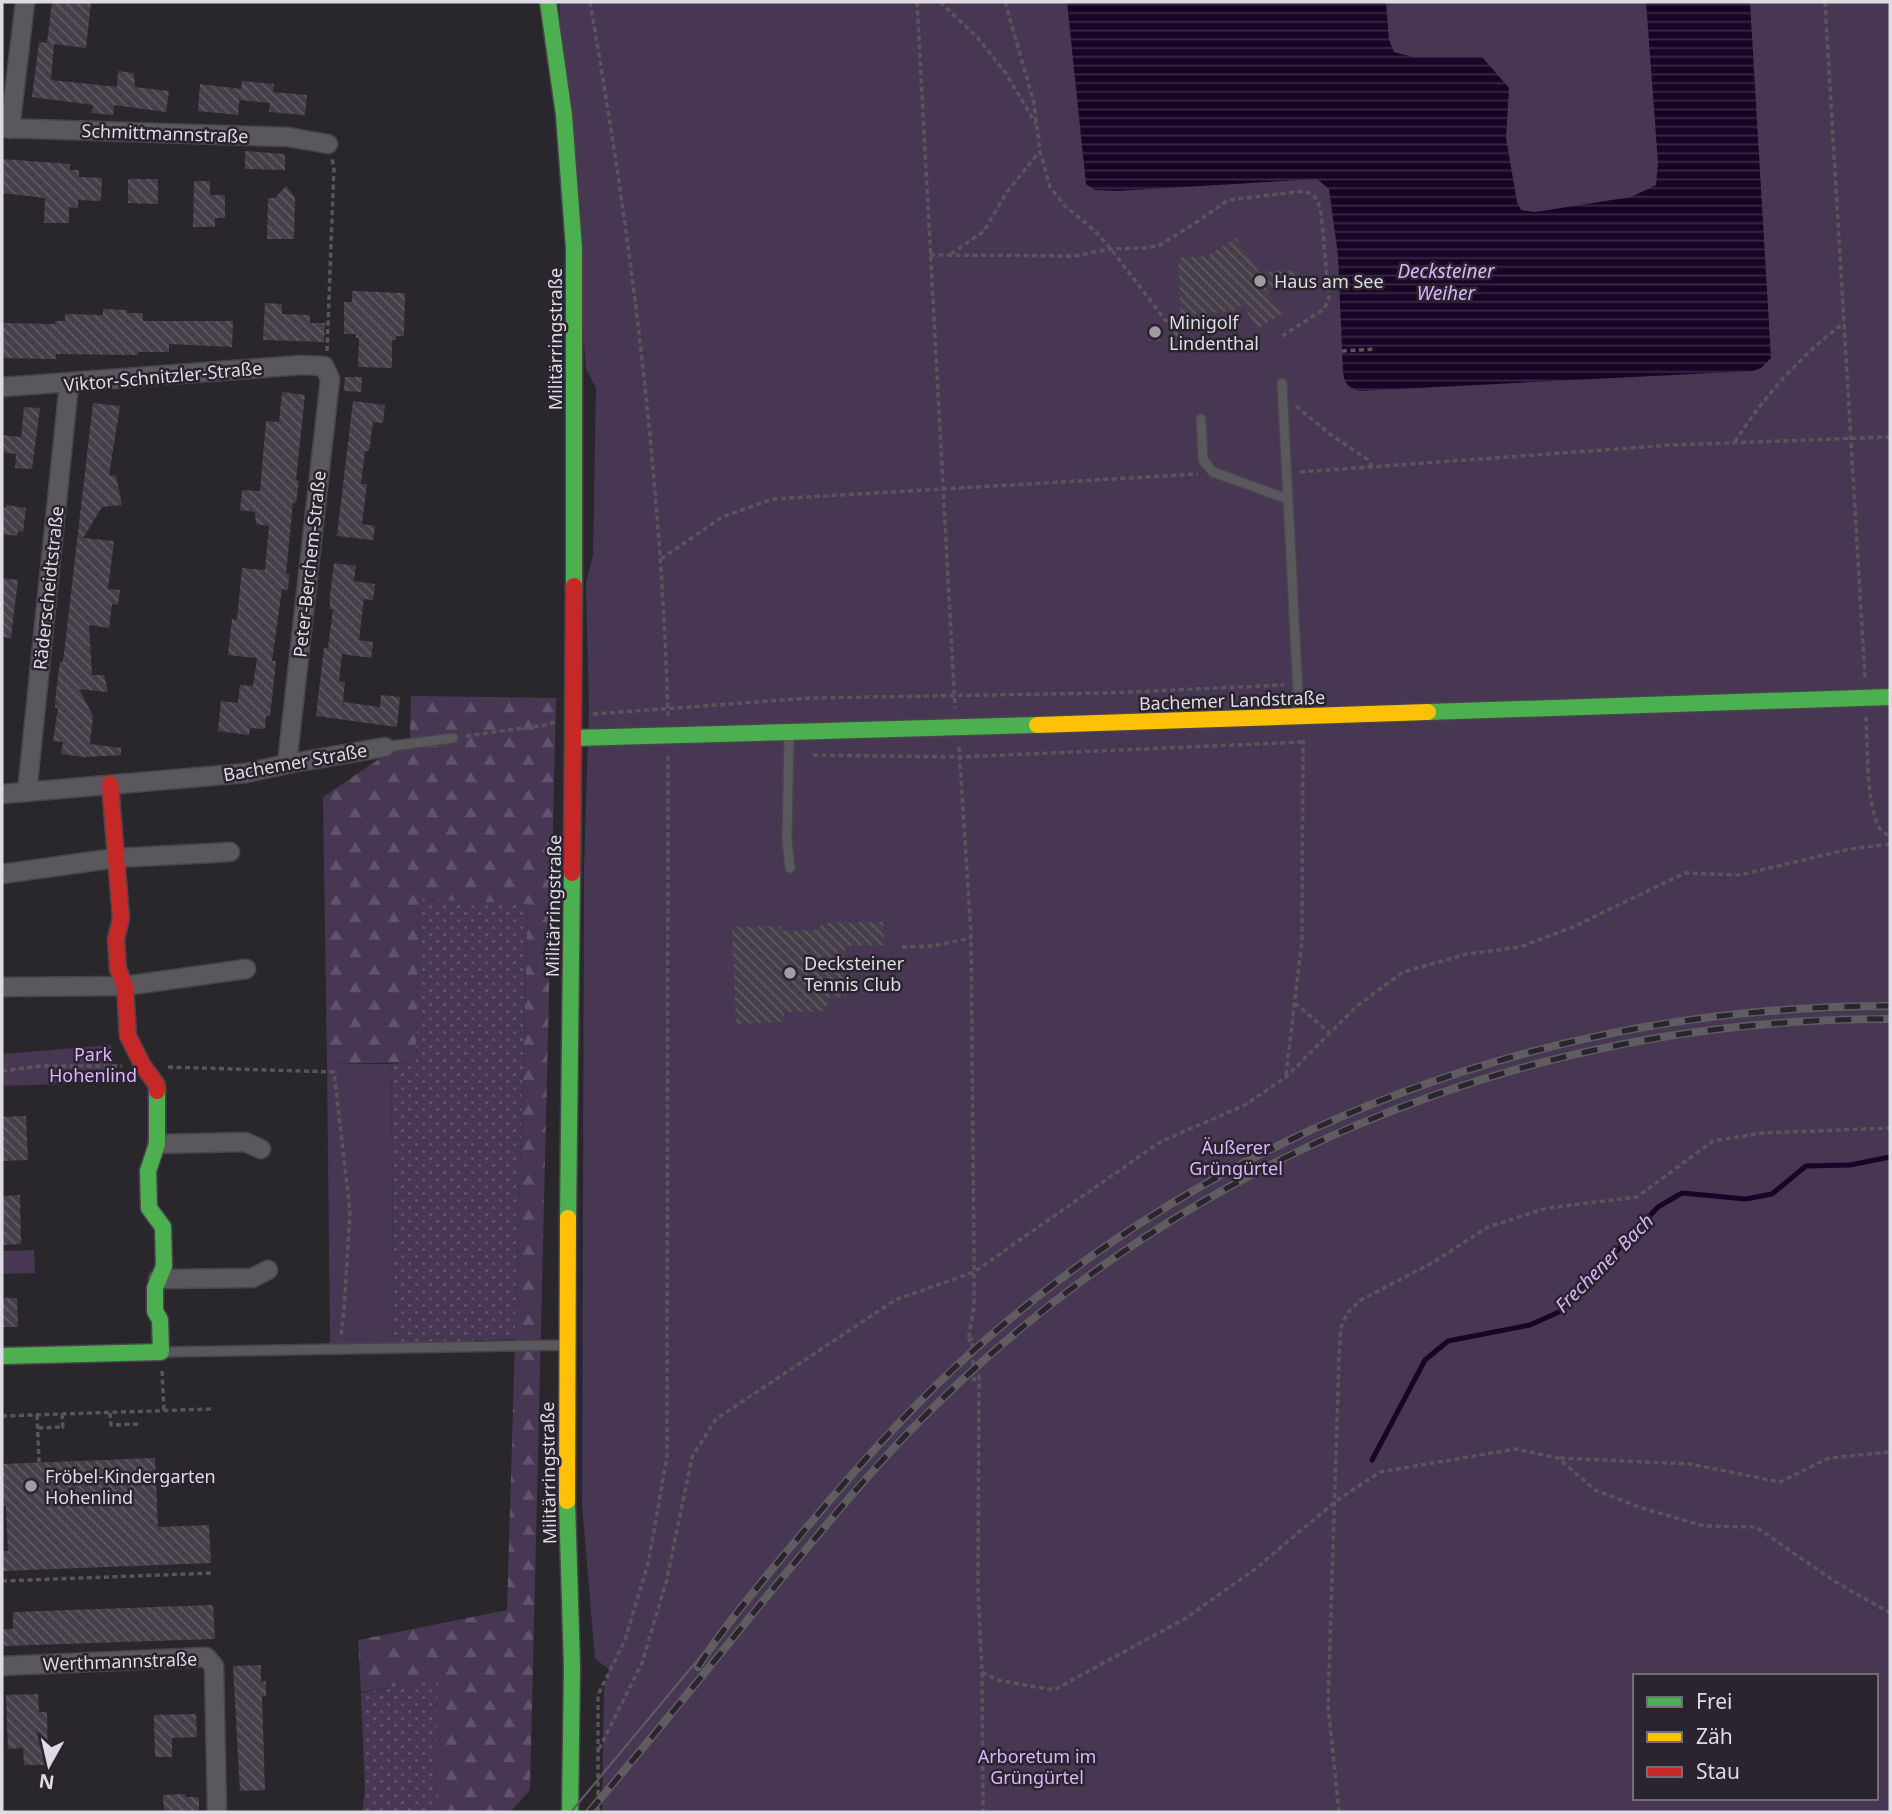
<svg xmlns="http://www.w3.org/2000/svg" width="1892" height="1814" font-family="'Noto Sans',sans-serif">
  <style>
    .grass { fill: url(#grass-dots) }
    .forest { fill: url(#forest-firs) }
    .park { fill: #473753; fill-rule: evenodd }
    .water { fill: url(#water-rules) }
    .lines { fill: none; stroke-linecap: round; stroke-linejoin: round }
    .stream { stroke: #190427; stroke-width: 5 }
    .building { fill: url(#building-back-hatch) }
    .lane-casing { stroke: #48444a; stroke-width: 12 }
    .street-casing { stroke: #48444a; stroke-width: 21 }
    .fast-casing { stroke: #48444a; stroke-width: 19 }
    .slow-casing { stroke: #48444a; stroke-width: 19 }
    .jam-casing { stroke: #48444a; stroke-width: 19 }
    .path { stroke: #585659; stroke-width: 3.5; stroke-dasharray: 5 3.5; stroke-linecap: butt }
    .lane { stroke: #5a585c; stroke-width: 9 }
    .street { stroke: #5a585c; stroke-width: 18 }
    .fast { stroke: #4caf50; stroke-width: 16 }
    .slow { stroke: #ffc107; stroke-width: 16 }
    .jam { stroke: #c62828; stroke-width: 16 }
    .tram { stroke: #605d61; stroke-width: 2 }
    .rail-casing { stroke: #605d61; stroke-width: 8 }
    .rail { stroke: #2a242f; stroke-width: 5; stroke-dasharray: 16; stroke-linecap: butt }
    .poi-dot { fill: #a09ca2; stroke: #2a242f; stroke-width: 2.5 }
    .labels { text-anchor: middle; dominant-baseline: central; stroke-width: 5; stroke-linejoin: round; paint-order: stroke }
    .street-label { font-size: 18px; fill: #dfdbe2; stroke: #2a242f }
    .poi-label { font-size: 18px; fill: #dfdbe2; stroke: #2a242f; text-anchor: start }
    .park-label { font-size: 18px; fill: #ddb3fe; stroke: #2a242f }
    .water-label { font-size: 19px; font-style: italic; fill: #dbb1fc; stroke: #2a242f }
  </style>
  <defs>
    <pattern id="grass-dots" width="8" height="8" patternUnits="userSpaceOnUse" patternTransform="scale(1.75)"><rect width="8" height="8" fill="#473753"/><path d="M2 2h.1M6 6h.1" fill="none" stroke="#61536b" stroke-width="1.8" stroke-linecap="round"/></pattern>
    <pattern id="forest-firs" width="22" height="20" patternUnits="userSpaceOnUse" patternTransform="scale(1.75)"><rect width="22" height="20" fill="#473753"/><path d="M5 1l3.5 6h-7zM16 11l3.5 6h-7z" fill="#61536b"/></pattern>
    <pattern id="water-rules" width="6" height="5" patternUnits="userSpaceOnUse" patternTransform="scale(1.75)"><rect width="6" height="5" fill="#190427"/><path d="M0 2.5h6" fill="none" stroke="#3a2846"/></pattern>
    <pattern id="building-back-hatch" width="6" height="6" patternUnits="userSpaceOnUse" patternTransform="scale(1.75)"><rect width="6" height="6" fill="#463f4a"/><path d="M-1 5l2 2M0 0l6 6M5-1l2 2" fill="none" stroke="#605a64"/></pattern>
  </defs>
  <rect width="100%" height="100%" fill="#2a272c"/>
  <path class="grass" d="M419,899L528,904L515,1339L394,1343L391,1064L416,1061Z
    M438,1679L436,1812H362L365,1791L361,1693Z"/>
  <path class="forest" d="M411,696L556,698L530,1790L510,1812H436L438,1680L361,1692L358,1640L507,1610L528,904L419,899L416,1062L327,1064L323,797L410,738Z"/>
  <path class="park" d="M559,2H1890V1812H602L604,1689L609,1669L595,1659L582,1504L584,866L589,709L586,584L593,555L596,388L586,369ZM1635,1676H1876V1798H1635Z
    M111,1045L115,1082L2,1086V1054Z
    M327,1064H391L394,1343L330,1344Z
    M34,1250L35,1273L2,1274V1251Z"/>
  <path class="water" d="M1067,2H1386L1389,40L1394,52L1413,57H1482L1509,88L1506,138L1517,202L1521,210L1535,212L1631,197L1656,185L1658,163L1646,2H1750L1771,358L1761,368L1753,371L1359,391C1348,387 1345,384 1343,373L1338,255L1329,189L1317,179L1117,191L1095,190L1086,184Z"/>
  <g class="lines">
    <path class="stream" d="M1372,1460L1425,1360L1448,1341L1530,1325L1559,1312L1658,1207L1682,1193L1746,1199L1772,1194L1806,1166L1850,1165L1890,1157"/>
  </g>
  <path class="building" d="M52,2H91L86,48L54,44L51,80L117,87L118,71L134,73L135,87L169,91L166,112L114,105L113,115L92,113L93,105L32,97L39,42L47,43Z
    M242,81L274,84L273,92L307,95L305,115L269,112L270,103L240,100V93L238,115L198,111L200,84L241,89Z
    M245,151L285,154V170L245,169Z
    M2,159L70,164V170H79V177L102,178L101,201L78,200V208L69,207V223H44L45,198L2,193Z
    M128,179H158V204L128,203Z
    M194,181H210V195H225V218H215V227H193Z
    M286,186L295,197L294,239H267L268,198H275Z
    M1236,238L1259,272L1299,270L1300,287L1266,289L1282,314L1257,329L1243,305L1233,311L1181,315L1178,258L1208,256Z
    M352,291L405,293L404,336H396V340H392V368L358,367L359,338H356V334H344V302H352Z
    M265,303L282,304V314L310,315V323H325L324,342L263,340Z
    M103,309L127,310V313H143V321H233L232,347L169,344V352H138V355L56,354V359L2,358V323L55,324L56,321H65V314L103,315Z
    M1161,326L1163,340L1149,341L1148,327Z
    M345,377H362L361,392L344,391Z
    M282,392L305,395L296,480L299,481L296,503L293,502L286,574H289L288,590L282,589L272,661H276L270,716H266L265,729L250,728L249,735L218,731L221,701L238,703L240,685L253,686L257,658L228,655L232,619L237,620L242,568L265,570L269,526L256,524L255,512L240,510L242,490L260,491L266,421L279,422Z
    M353,401L385,405L383,423L373,422L369,451H365L361,484H367L362,524L375,526L373,540L337,536Z
    M93,403L120,406L109,475L116,476L122,505L102,507L83,538L114,541L108,589L120,590L118,605L112,604L109,628L89,625L92,675H104L108,692L79,689L93,716L90,744L121,748V755L85,757L61,754L63,742L53,741L58,708H55L56,693L60,662H63Z
    M24,407L40,408L32,469L15,468L16,454L2,452V435L21,437Z
    M6,505L26,508L23,532L18,531L17,536L2,534V508H5Z
    M334,563L356,566L354,581L375,584L373,600L364,599L359,640L373,642L371,658L342,654L339,681L345,682L343,702L380,707L381,695L400,697L397,727L316,716L324,648H328L333,609H330V595Z
    M2,578L18,580L11,638L2,637Z
    M883,922L884,945L845,946L847,997L827,998V1011L784,1012V1022L736,1024L732,927L781,926V931L821,930V923Z
    M26,1116L28,1160L2,1161V1117Z
    M20,1195L21,1244L2,1245V1196Z
    M2,1298H17L18,1327H2Z
    M155,1458L158,1527L209,1525L211,1563L2,1571V1551H8L6,1506H2V1464Z
    M213,1605L215,1639L2,1646V1629H13V1612Z
    M261,1665V1682L266,1681V1696H262L265,1790L240,1791L233,1666Z
    M38,1694L39,1712H47L48,1765H24L23,1748L8,1749L6,1695Z
    M196,1714L197,1737L172,1738V1757H155L154,1715Z
    M185,1794L186,1797H199V1812H164L163,1795Z"/>
  <g class="lines">
    <defs>
      <path id="lane" d="M1282,383L1299,713
        M1201,419L1203,460L1213,472L1288,499
        M789,735L787,840L790,868
        M385,747L453,738
        M163,1352L565,1345"/>
      <path id="street" d="M2,128L288,137L328,144
        M10,129L25,2
        M2,387L302,365L324,366L330,379L287,764
        M27,792L69,384
        M2,794L246,773L287,764L385,747
        M2,874L116,858L230,852
        M2,987L125,986L246,969
        M157,1144L245,1142L261,1149
        M158,1279L252,1278L268,1270
        M2,1666L206,1657L214,1666L217,1812"/>
      <path id="fast" d="M548,2L564,115L574,248V586
        M1428,712L1890,697
        M574,738L1037,725
        M568,1218L572,873
        M2,1356L161,1352L160,1320L155,1311V1288L164,1266L163,1227L149,1208L148,1171L157,1144V1091
        M567,1501L572,1667L570,1812"/>
      <path id="slow" d="M1037,725L1428,712
        M567,1501L568,1218"/>
      <path id="jam" d="M110,784L121,918L116,939L118,969L125,986L128,1036L143,1066L157,1085V1091
        M572,873L574,586"/>
    </defs>
    <use href="#lane" class="lane-casing"/>
    <use href="#street" class="street-casing"/>
    <use href="#fast" class="fast-casing"/>
    <use href="#slow" class="slow-casing"/>
    <use href="#jam" class="jam-casing"/>
    <path class="path" d="M590,2C631,238 661,476 668,716
      M917,2L955,708
      M940,2L977,37L1005,72L1036,124
      M1005,2L1034,103L1040,151L1050,187L1065,206L1095,231L1111,249L1182,342L1197,343
      M1825,2L1865,678
      M951,254L984,231L1007,192L1040,151
      M930,255L1074,256L1111,249L1146,248L1160,245L1200,220L1228,200L1304,191C1317,195 1318,201 1321,213L1329,298L1324,309L1279,338
      M327,351L334,167L332,159
      M1342,351L1375,349
      M1296,406L1331,435L1367,459L1372,466
      M1735,442C1763,397 1801,355 1844,323
      M1300,472L1673,445L1890,437
      M661,559L722,517L773,499L1198,474
      M593,714L811,698L1107,693L1284,685
      M1866,717C1868,750 1866,789 1876,821C1878,828 1884,834 1890,836
      M466,736L545,725L555,722
      M959,747L971,934L974,1261V1307L968,1341L972,1339L974,1380L979,1376L978,1589L982,1672L983,1812
      M813,755L959,757L1303,742
      M902,947L933,946L971,938
      M1295,1003L1330,1033
      M168,1067L334,1072L350,1211L344,1310L341,1337
      M2,1071L41,1066H122
      M1286,1075L1302,940L1303,740
      M162,1371L164,1411
      M110,1413L111,1425L138,1424
      M62,1414L63,1427L65,1426
      M37,1415L39,1462
      M2,1416L211,1409
      M38,1428L61,1427
      M1560,1458L1690,1464L1780,1482L1829,1458L1890,1452
      M2,1581L213,1573
      M982,1672L997,1680L1054,1690L1186,1618L1255,1569L1336,1501L1380,1472L1515,1449L1558,1458L1595,1490L1642,1508L1704,1526L1756,1527L1834,1581L1890,1613
      M599,1749L642,1663L667,1579L692,1457L716,1419L895,1300L974,1272L1160,1142L1245,1105L1286,1077L1357,1006L1403,972L1467,954L1520,947L1573,927L1685,873L1740,875L1850,849L1890,844
      M598,1812V1695L625,1640L648,1564L667,1457L668,755
      M1339,1812L1328,1705L1339,1358L1341,1327L1348,1312L1361,1300L1432,1263L1488,1227L1547,1208L1637,1197L1713,1141L1763,1133L1890,1128"/>
    <use href="#lane" class="lane"/>
    <use href="#street" class="street"/>
    <use href="#fast" class="fast"/>
    <use href="#slow" class="slow"/>
    <use href="#jam" class="jam"/>
    <path class="tram" d="M571,1812L750,1597"/>
    <defs>
      <path id="rail" d="M698,1667C729,1619 767,1576 803,1532C856,1468 912,1405 974,1350C1227,1124 1552,1006 1890,1006
        M589,1812C653,1737 715,1660 777,1584C820,1533 862,1480 908,1433C1167,1165 1518,1018 1890,1019"/>
    </defs>
    <use href="#rail" class="rail-casing"/>
    <use href="#rail" class="rail"/>
  </g>
  <g class="poi-dot">
    <circle cx="1260" cy="281" r="7"/>
    <circle cx="1155" cy="332" r="7"/>
    <circle cx="790" cy="973" r="7"/>
    <circle cx="31" cy="1486" r="7"/>
  </g>
  <g class="labels">
    <g class="street-label">
      <text transform="translate(165 133) rotate(2)">Schmittmannstraße</text>
      <text transform="translate(555 339) rotate(-90)">Militärringstraße</text>
      <text transform="translate(163 376) rotate(-5)">Viktor-Schnitzler-Straße</text>
      <text transform="translate(309 564) rotate(-84)">Peter-Berchem-Straße</text>
      <text transform="translate(48 588) rotate(-84)">Räderscheidtstraße</text>
      <text transform="translate(1232 700) rotate(-2)">Bachemer Landstraße</text>
      <text transform="translate(295 762) rotate(-10)">Bachemer Straße</text>
      <text transform="translate(553 906) rotate(-89)">Militärringstraße</text>
      <text transform="translate(548 1473) rotate(-91)">Militärringstraße</text>
      <text transform="translate(120 1661) rotate(-2)">Werthmannstraße</text>
    </g>
    <g class="poi-label">
      <text x="1274" y="281">Haus am See</text>
      <text x="1169" y="322">Minigolf<tspan x="1169" dy="21">Lindenthal</tspan></text>
      <text x="804" y="963">Decksteiner<tspan x="804" dy="21">Tennis Club</tspan></text>
      <text x="45" y="1476">Fröbel-Kindergarten<tspan x="45" dy="21">Hohenlind</tspan></text>
    </g>
    <g class="park-label">
      <text x="93" y="1054">Park<tspan x="93" dy="21">Hohenlind</tspan></text>
      <text x="1236" y="1147">Äußerer<tspan x="1236" dy="21">Grüngürtel</tspan></text>
      <text x="1037" y="1756">Arboretum im<tspan x="1037" dy="21">Grüngürtel</tspan></text>
    </g>
    <g class="water-label">
      <text x="1446" y="271">Decksteiner<tspan x="1446" dy="22">Weiher</tspan></text>
      <text transform="translate(1604 1263) rotate(-45)">Frechener Bach</text>
    </g>
  </g>
  <rect width="1892" height="1814" fill="none" stroke="#dfdbe2" stroke-width="7"/>
  <rect x="1633" y="1674" width="245" height="126" fill="#2a242f" stroke="#726d77" stroke-width="2"/>
  <rect x="1647" y="1697" width="35" height="10" fill="#4caf50" stroke="#726d77" stroke-width="2"/>
  <text x="1696" y="1709" font-size="21" fill="#dfdbe2">Frei</text>
  <rect x="1647" y="1732" width="35" height="10" fill="#ffc107" stroke="#726d77" stroke-width="2"/>
  <text x="1696" y="1744" font-size="21" fill="#dfdbe2">Zäh</text>
  <rect x="1647" y="1767" width="35" height="10" fill="#c62828" stroke="#726d77" stroke-width="2"/>
  <text x="1696" y="1779" font-size="21" fill="#dfdbe2">Stau</text>
  <g transform="translate(49 1765) rotate(188)" stroke="#2a242f" stroke-width="5" paint-order="stroke">
  <path d="M0-5L12 26L0 18L-12 26Z" fill="#dfdbe2"/>
  <text y="-10" font-size="19" font-weight="bold" text-anchor="middle" fill="#dfdbe2">N</text>
  </g>
</svg>
